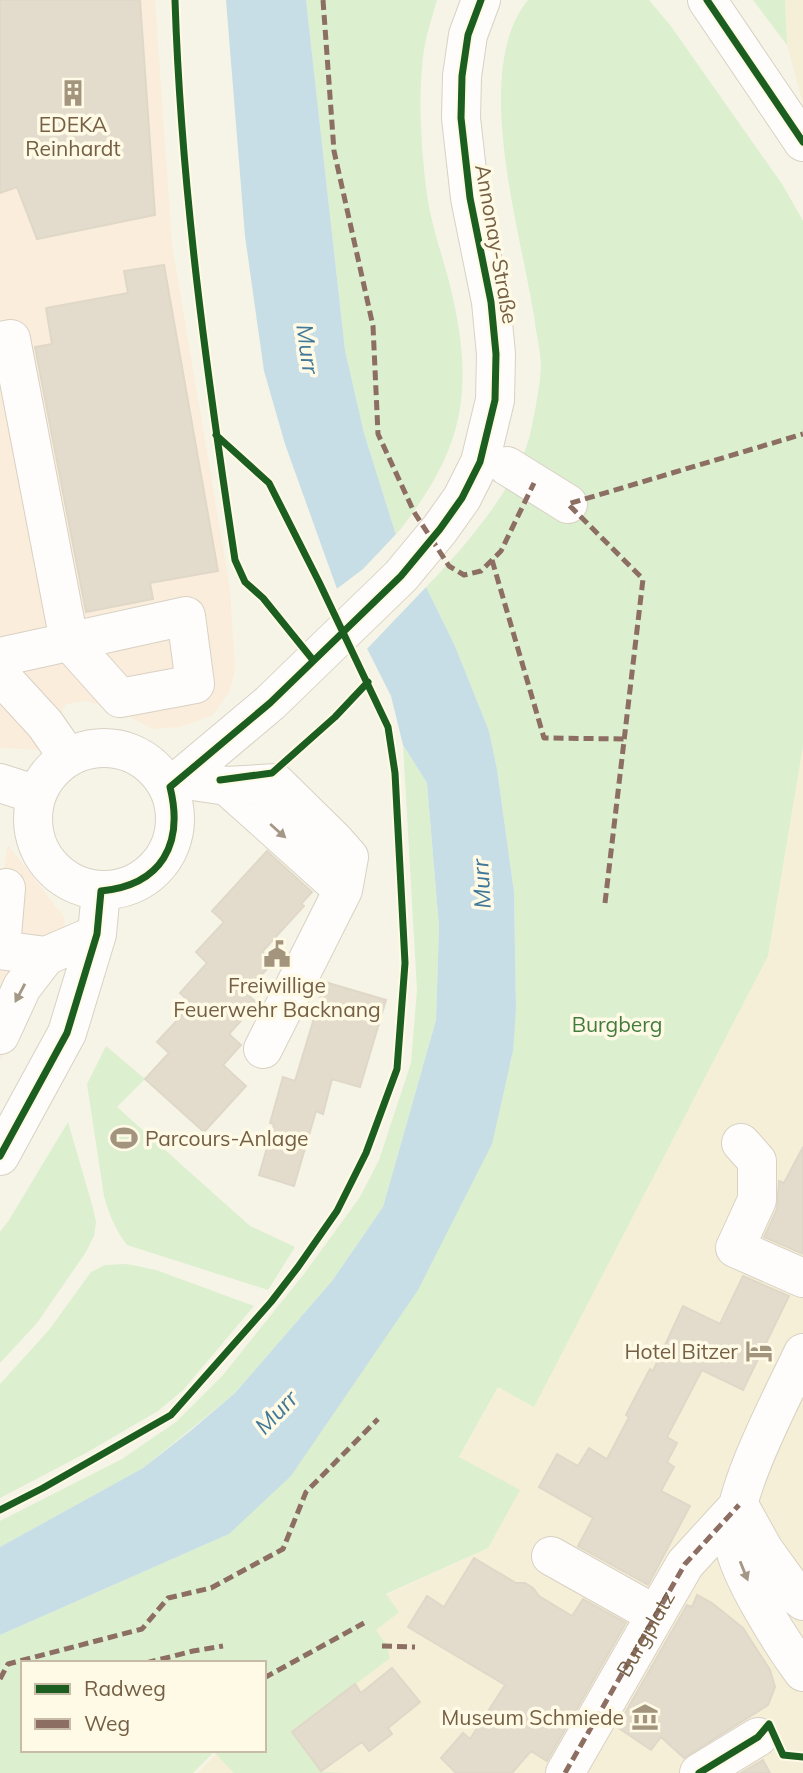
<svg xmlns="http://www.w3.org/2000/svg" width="803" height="1773" font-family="Mulish,sans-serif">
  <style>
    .residential { fill: #f5efd8 }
    .commercial { fill: #fbeddb }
    .green { fill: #dcefcf; fill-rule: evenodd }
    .water { fill: #c7dee7 }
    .pier { fill: #f6f4e6 }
    .building { fill: #e3dccd; stroke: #dfd8c8; stroke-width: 2 }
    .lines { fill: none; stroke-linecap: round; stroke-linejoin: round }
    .minor-casing { stroke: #d8d1c4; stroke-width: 40 }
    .minor { stroke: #fefdfb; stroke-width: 38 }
    .quiet { stroke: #8d6e63; stroke-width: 5; stroke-dasharray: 10 5; stroke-linecap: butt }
    .cycleway-casing { stroke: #fffae6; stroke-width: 11 }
    .cycleway { stroke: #1b5e20; stroke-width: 7 }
    .oneway { fill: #a59785 }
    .labels { text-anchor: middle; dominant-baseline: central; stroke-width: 7; stroke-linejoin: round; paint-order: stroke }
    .poi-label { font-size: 21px; fill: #756045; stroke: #fffae6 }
    .street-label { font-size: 21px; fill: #756045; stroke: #fffae6 }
    .park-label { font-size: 21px; fill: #427c3d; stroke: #fffae6 }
    .water-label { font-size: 23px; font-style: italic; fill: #437998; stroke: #fffae6 }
  </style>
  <rect width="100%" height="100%" fill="#f6f4e6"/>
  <path class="residential" d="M785,0H803V104L787,45Z
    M803,746V1773H197L217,1753L264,1750L386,1595L488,1548L459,1458L499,1386L534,1406L768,956Z"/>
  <path class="commercial" d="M0,0H155L172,244L230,589L235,669L230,690L213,715L180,727L152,729L121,712L86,701L66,704L43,750L0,748Z
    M8,845L64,917L67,943L24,1013L0,1061V892Z"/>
  <path class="green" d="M306,0H437C432,18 425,38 423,57C418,102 421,149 427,195C432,231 447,267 454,303C475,402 458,457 396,535L364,433L345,350Z
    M528,0H649L670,25L782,184L803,221V746L768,956L534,1407L498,1387L459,1457L520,1490L488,1548L386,1594L399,1612L376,1630L386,1644L390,1658L292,1732L321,1772L348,1773H234L214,1752L193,1773H0V1635L229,1534L511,1063L516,1009L514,892L497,769L489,731L455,646L426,587C464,548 516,488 530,435C534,416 540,387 541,367C541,355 538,342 536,330C525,243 468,73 528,0ZM23,1663H264V1750H23Z
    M753,0H785L787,45Z
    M403,745L427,783L439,927L436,1020L383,1207L332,1281L235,1393L143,1468L0,1547V1521L122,1459L176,1422L223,1375L304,1274L360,1197L379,1160L411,1063L417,990Z
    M106,1046L145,1079L117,1107L250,1226L295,1247L268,1290L127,1245C115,1229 109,1214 104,1196L87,1084Z
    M68,1122L93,1208L96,1222L94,1236L86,1252L37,1323L0,1363V1232L9,1220Z
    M127,1264L156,1270L254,1306L183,1390L158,1411L86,1453L0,1498V1384L49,1330L91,1272L105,1265Z"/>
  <path class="water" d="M226,0H306L345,350L364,433L396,535L426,587L455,646L489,731L497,769L514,892L516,1009L513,1051L492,1144L418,1290L291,1476L229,1534L0,1635V1547L143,1468L189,1432L235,1393L332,1281L383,1207L436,1020L439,927L427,783L403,745L391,696L337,589L285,444L264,371L245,236Z"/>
  <path class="pier" d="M399,531L429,584L365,651L334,591L363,569Z"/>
  <path class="building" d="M0,0H140L155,215L37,239L17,187L0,193Z
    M164,265L218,571L150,583L153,599L86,612L35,347L52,344L46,308L128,293L124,271Z
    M267,851L312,892L301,904L304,906L262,952L273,962L246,993L257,1003L229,1034L241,1045L223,1065L246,1086L204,1132L145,1079L169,1053L157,1042L192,1004L180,993L207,963L196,952L224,922L212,911Z
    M325,982L386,1000L360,1087L332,1079L323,1114L316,1111L294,1186L259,1175L274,1124L270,1123L283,1077L295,1081Z
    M803,1147V1254L764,1237L777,1209L779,1181L784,1183Z
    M743,1276L789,1296L743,1390L702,1370L667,1437L677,1443L667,1462L674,1467L661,1491L690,1506L648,1585L578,1546L593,1518L539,1487L557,1454L578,1466L589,1448L607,1459L629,1417L626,1415L650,1369L653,1371L683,1306L720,1324Z
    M474,1558L516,1583H525L533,1588L539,1596L572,1616L583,1599L626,1623L547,1761L531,1751L512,1773H456L441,1758L463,1733L470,1739L505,1685L408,1627L427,1596L444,1607Z
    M697,1595L712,1603L743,1628L770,1670L775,1687L768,1705L684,1758L661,1737L651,1750L617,1727L687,1605L692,1607Z
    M392,1668L420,1702L388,1728L392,1734L369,1751L362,1742L321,1771L292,1732L355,1684L361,1693Z
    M763,1760L770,1773H741Z"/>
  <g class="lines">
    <defs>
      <path id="minor" d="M707,0L803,142
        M0,341L11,339L69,641L120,698L195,684L186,616L0,657
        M507,466L568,504
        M0,675L45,724L68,757
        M33 819a71 71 0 1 1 142 0a71 71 0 1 1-142 0Z
        M179,779L227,786L276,783L334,840L349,857L343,890L263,1049
        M0,783L34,794
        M227,786L343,890
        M170,787L270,703L401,576L440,529L462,498L480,462L495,400L496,354L491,302L470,198L461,118L462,76L468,35L481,0
        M1,948L6,888
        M0,950L46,956L97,934
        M0,1035L22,987L46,956
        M741,1143L757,1161V1200L735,1248L803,1278
        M0,1156L67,1033L97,934L101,891
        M803,1353C783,1396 727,1499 734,1544C739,1576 783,1645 803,1672
        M739,1505L764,1550L798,1597L803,1601
        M551,1556L656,1615
        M565,1773L685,1564L739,1505
        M699,1773L758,1737"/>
    </defs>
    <use href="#minor" class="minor-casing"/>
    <use href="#minor" class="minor"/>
    <g class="quiet">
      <path d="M323,0L334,151L373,326L378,434L414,512L449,566L464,575L481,571L501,551L534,483"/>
      <path d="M492,560L544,738L624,739"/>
      <path d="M605,903L643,579L568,504L803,434"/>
      <path d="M382,1646L415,1647"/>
      <path d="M146,1663L193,1651L223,1646"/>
      <path d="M264,1678L364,1623"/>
      <path d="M0,1679L8,1664L142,1629L168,1598L211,1588L283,1549L306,1492L378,1419"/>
      <path id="s1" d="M565,1773L685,1564L739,1505"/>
    </g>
    <defs>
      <path id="cycleway" d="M175,0C181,188 207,374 235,560L245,582L263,598L313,660
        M707,0L803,142
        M220,780L272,773L335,717L368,682
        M0,1156L67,1033L97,934L101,891C162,885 184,844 170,787L270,703L401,576L440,529L462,498L480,462L495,400L496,354L491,302L470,198L461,118L462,76L468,35L481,0
        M0,1510L43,1488L171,1415L271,1302L298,1267L337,1211L366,1153L397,1069L405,963L395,773L388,727L319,582L269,483L216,435
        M699,1773L758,1737L769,1724L783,1755L803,1757"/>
    </defs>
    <use href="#cycleway" class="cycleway-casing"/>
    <use href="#cycleway" class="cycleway"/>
  </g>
  <defs><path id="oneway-solid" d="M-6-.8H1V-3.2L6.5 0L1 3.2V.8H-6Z" transform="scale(1.75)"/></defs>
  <g class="oneway">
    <use href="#oneway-solid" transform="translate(278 831) rotate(42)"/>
    <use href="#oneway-solid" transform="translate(20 993) rotate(118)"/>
    <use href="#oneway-solid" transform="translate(744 1571) rotate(68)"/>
  </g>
  <defs>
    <symbol id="building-bare" viewBox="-9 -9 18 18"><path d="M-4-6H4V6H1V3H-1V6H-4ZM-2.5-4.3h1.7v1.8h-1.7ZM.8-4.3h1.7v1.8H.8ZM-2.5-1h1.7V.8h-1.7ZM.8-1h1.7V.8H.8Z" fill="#a2947d" stroke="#fffae6" stroke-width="2.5" paint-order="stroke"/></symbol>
    <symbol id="civic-bare" viewBox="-9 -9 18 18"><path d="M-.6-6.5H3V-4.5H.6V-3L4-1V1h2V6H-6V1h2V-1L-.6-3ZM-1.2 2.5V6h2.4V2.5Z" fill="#a2947d" stroke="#fffae6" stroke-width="2.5" paint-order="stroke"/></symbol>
    <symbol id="stadium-bare" viewBox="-9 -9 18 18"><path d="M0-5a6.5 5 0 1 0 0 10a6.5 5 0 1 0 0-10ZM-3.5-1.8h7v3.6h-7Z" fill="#a2947d" stroke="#fffae6" stroke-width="2.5" paint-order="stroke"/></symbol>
    <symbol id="hotel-bare" viewBox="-9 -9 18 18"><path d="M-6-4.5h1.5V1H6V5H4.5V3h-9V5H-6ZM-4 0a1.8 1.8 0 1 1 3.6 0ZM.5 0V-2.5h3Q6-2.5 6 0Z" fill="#a2947d" stroke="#fffae6" stroke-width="2.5" paint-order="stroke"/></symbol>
    <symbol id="museum-bare" viewBox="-9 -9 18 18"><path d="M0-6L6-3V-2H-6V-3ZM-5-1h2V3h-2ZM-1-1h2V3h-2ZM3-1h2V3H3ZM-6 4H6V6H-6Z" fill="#a2947d" stroke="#fffae6" stroke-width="2.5" paint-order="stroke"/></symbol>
  </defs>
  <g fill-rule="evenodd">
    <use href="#building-bare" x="54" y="74" width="38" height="38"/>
    <use href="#civic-bare" x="258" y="935" width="38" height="38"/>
    <use href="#stadium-bare" x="105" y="1119" width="38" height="38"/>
    <use href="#hotel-bare" x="740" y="1332" width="38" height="38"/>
    <use href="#museum-bare" x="626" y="1698" width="38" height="38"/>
  </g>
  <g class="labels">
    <g class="poi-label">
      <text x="73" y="124">EDEKA<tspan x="73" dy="24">Reinhardt</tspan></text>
      <text x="277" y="985">Freiwillige<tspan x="277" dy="24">Feuerwehr Backnang</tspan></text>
      <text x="145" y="1138" text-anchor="start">Parcours-Anlage</text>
      <text x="738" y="1351" text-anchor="end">Hotel Bitzer</text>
      <text x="624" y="1717" text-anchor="end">Museum Schmiede</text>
    </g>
    <g class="street-label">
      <text transform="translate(497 244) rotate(80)">Annonay-Straße</text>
      <text stroke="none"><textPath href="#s1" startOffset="161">Burgplatz</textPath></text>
    </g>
    <g class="park-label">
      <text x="617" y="1024">Burgberg</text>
    </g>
    <g class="water-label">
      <text transform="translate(308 349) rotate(82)">Murr</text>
      <text transform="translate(481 884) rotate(-93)">Murr</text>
      <text transform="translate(276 1412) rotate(-46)">Murr</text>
    </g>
  </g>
  <rect x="21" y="1661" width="245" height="91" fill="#fffae6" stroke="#c8bca6" stroke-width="2"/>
  <rect x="35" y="1684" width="35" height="10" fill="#1b5e20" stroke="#c8bca6" stroke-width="2"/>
  <text x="84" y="1696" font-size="21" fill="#756045">Radweg</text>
  <rect x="35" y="1719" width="35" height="10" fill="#8d6e63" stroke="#c8bca6" stroke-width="2"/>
  <text x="84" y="1731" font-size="21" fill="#756045">Weg</text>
</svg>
